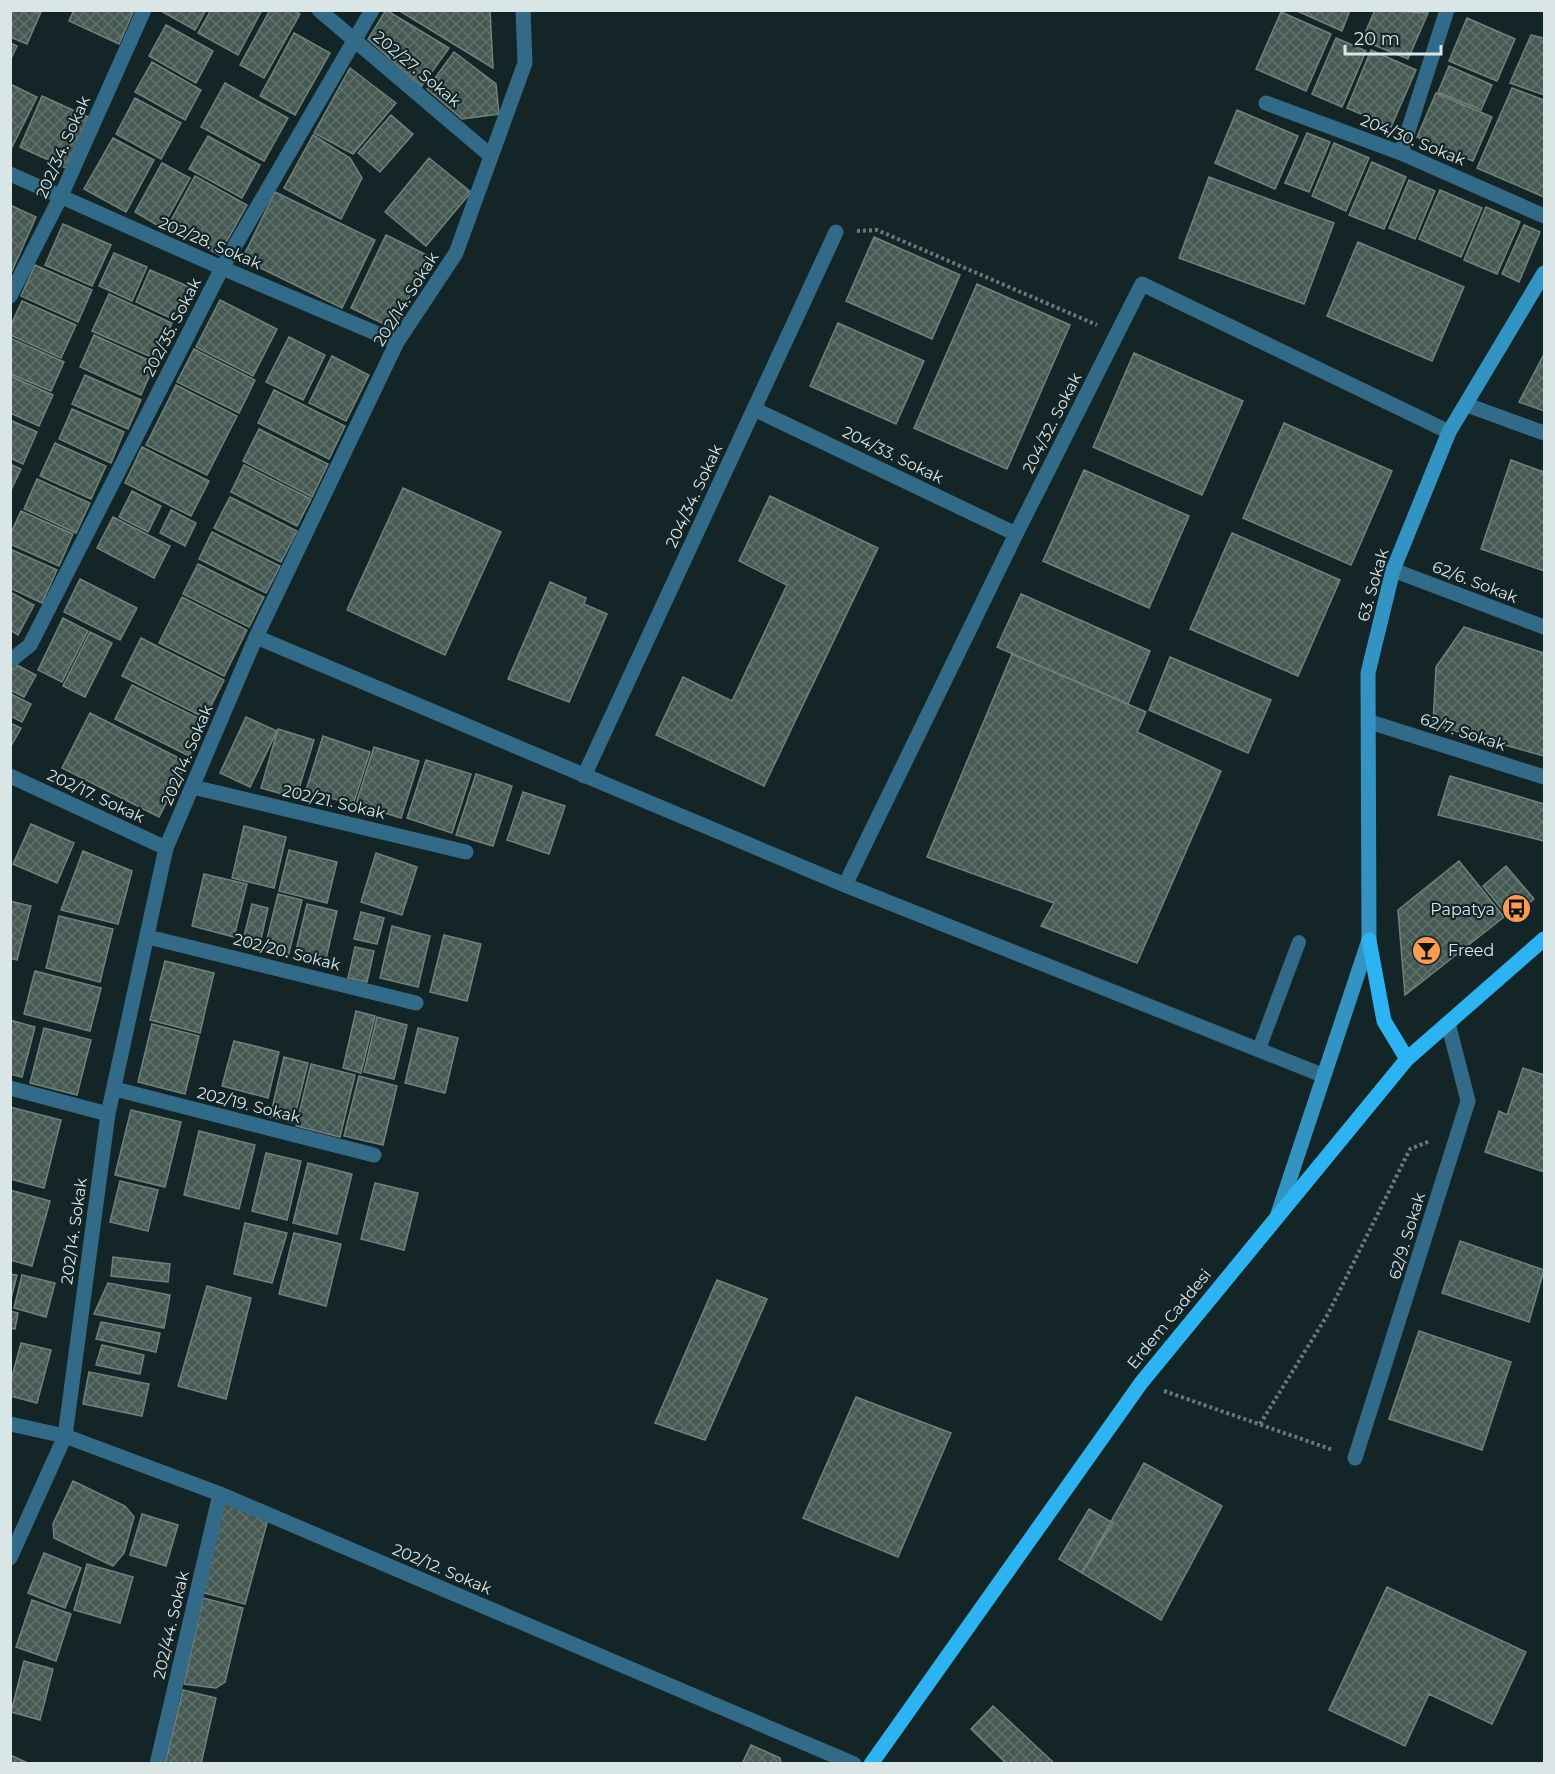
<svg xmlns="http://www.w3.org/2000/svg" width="1555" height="1774" font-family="Montserrat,sans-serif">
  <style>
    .building { fill: url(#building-cross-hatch); stroke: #6f827c; stroke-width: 1.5 }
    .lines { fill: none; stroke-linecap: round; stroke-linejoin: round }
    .path { stroke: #6a797b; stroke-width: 4; stroke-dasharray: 3 3; stroke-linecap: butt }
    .lane { stroke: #336a88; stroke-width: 14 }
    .street { stroke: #336a88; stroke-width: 15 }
    .secondary { stroke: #3393c3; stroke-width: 15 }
    .primary { stroke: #2db3f1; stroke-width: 15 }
    .labels { text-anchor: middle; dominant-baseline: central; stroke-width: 4.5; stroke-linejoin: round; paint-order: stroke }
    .street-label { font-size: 16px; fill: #dae5e6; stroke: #132527 }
    .poi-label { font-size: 16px; fill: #dae5e6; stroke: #132527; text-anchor: end }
  </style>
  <defs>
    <pattern id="building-cross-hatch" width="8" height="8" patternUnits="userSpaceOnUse" patternTransform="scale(1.5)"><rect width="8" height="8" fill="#475953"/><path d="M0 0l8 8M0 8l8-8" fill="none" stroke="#61716c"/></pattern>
  </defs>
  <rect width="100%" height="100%" fill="#132527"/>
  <path class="building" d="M10,10L41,12L27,44L10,37Z
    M74,10H134L119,44L69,21Z
    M159,10H206L195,30Z
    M211,10H262L238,55L198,33Z
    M270,10H293L300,14L264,78L240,65Z
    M386,10L449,48L421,87L368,39Z
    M398,10H490L493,68Z
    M1295,10H1350L1342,31Z
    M1375,10L1428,13L1408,59L1362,40Z
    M1281,12L1331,34L1306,91L1256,69Z
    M1467,18L1515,39L1497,81L1449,61Z
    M166,25L213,51L196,83L149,56Z
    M294,33L330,53L295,115L260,96Z
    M1531,35L1544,38V95L1510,83Z
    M1336,38L1366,51L1342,107L1312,94Z
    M10,43L17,46L10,61Z
    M1371,50L1416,70L1391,127L1347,108Z
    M454,52L496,84L499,114L462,119L427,89Z
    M152,62L201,90L185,120L135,92Z
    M1449,66L1492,85L1481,110L1438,92Z
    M350,68L396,103L353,154L314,133Z
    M225,83L288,118L264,161L201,127Z
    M10,84L37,97L11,149H10Z
    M1512,88L1544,100V197L1477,168Z
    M1436,93L1492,117L1473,161L1417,137Z
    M42,96L88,117L66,168L20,147Z
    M135,98L181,123L161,159L116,134Z
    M1237,110L1298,136L1275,189L1215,163Z
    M391,115L413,134L380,172L358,153Z
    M1307,133L1330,142L1309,192L1285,183Z
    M313,135L350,158L362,178L341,219L284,188Z
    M208,136L260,165L242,198L189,169Z
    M113,138L154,160L126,212L84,189Z
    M1334,143L1369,158L1346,211L1312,196Z
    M429,158L471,192L426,246L385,212Z
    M1372,162L1406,177L1384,229L1349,215Z
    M162,163L190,178L162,228L135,212Z
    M195,176L247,205L219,255L168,226Z
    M1209,177L1334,223L1304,304L1179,258Z
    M1409,180L1435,191L1415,239L1389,228Z
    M1440,190L1482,208L1461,257L1419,239Z
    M275,192L375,240L342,308L242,259Z
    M10,205L36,217L12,271L10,270Z
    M1486,207L1520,222L1497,274L1464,260Z
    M63,224L111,245L92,286L45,265Z
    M1524,225L1540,232L1519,282L1502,274Z
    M386,235L429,256L394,329L351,308Z
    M874,237L960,275L932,339L846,301Z
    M1358,242L1464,287L1432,361L1327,316Z
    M114,253L147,267L132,301L99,286Z
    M35,265L92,290L78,322L21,296Z
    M150,270L194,289L179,322L136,302Z
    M977,284L1070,325L1007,469L914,428Z
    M109,294L172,323L156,359L92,331Z
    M220,300L277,329L253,376L196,347Z
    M22,301L76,325L61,358L10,335V327Z
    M838,323L924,361L896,424L810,386Z
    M94,335L155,363L141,395L80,367Z
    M289,337L325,355L303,400L266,382Z
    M10,338L64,362L51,391L10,374Z
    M194,349L255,380L239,413L177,382Z
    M1134,353L1243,401L1202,495L1093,447Z
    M1544,354V411L1519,402Z
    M332,356L369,375L346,421L309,403Z
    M85,375L141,400L128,429L72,404Z
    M10,376L53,395L39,426L10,413Z
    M176,385L237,416L207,475L146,445Z
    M274,390L345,426L329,459L258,423Z
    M72,409L124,432L111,463L59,439Z
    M10,420L37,432L23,464L10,458Z
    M1284,423L1392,471L1351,565L1243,518Z
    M259,429L328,464L312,497L243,461Z
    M55,443L106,466L91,499L40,476Z
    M142,447L209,481L191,516L125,483Z
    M1511,460L1544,472V571L1481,549Z
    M10,464L21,469L10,492Z
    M244,465L311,499L297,526L231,492Z
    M1084,470L1189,516L1149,608L1043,561Z
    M37,479L90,503L76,533L24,509Z
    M403,488L501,532L445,655L347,610Z
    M132,491L161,506L148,532L119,517Z
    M770,496L878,548L764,786L656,735L683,677L732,701L787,585L739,561Z
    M230,497L297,531L281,562L214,528Z
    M171,510L196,523L185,546L160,533Z
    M21,511L73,534L59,566L10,544V535Z
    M113,517L170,546L154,578L97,548Z
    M212,532L280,566L266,593L199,559Z
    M1232,533L1340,580L1298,676L1190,629Z
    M10,549L57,570L42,603L10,588Z
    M198,564L264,597L249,627L183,594Z
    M80,579L137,608L120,640L64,612Z
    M550,582L586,598L584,604L607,614L569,702L508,679Z
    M10,592L34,605L18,635L10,630Z
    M1021,594L1150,651L1128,704L997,647Z
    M182,597L247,630L224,676L159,643Z
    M63,618L88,631L62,682L38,670Z
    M1464,627L1544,653V756L1433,725L1436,667Z
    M90,632L112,643L85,697L63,686Z
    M141,638L224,680L205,718L122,676Z
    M1012,654L1146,712L1137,732L1221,771L1137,963L1041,926L1054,903L927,857Z
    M1170,657L1271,700L1248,753L1149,710Z
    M15,664L36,675L24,697L10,690V673Z
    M132,685L206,722L189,756L115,719Z
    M11,694L31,704L22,722L10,716Z
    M90,713L187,762L159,817L62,768Z
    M246,717L277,731L250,787L220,773Z
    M10,723L21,728L10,748Z
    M278,729L314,740L296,798L261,788Z
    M323,736L370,752L353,805L306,790Z
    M374,747L419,761L401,818L356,804Z
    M426,760L471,774L452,833L407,818Z
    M476,774L512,786L493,846L456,835Z
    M1450,776L1544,804V841L1438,815Z
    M523,792L565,806L549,854L507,840Z
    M31,824L74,843L57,883L13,864Z
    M244,826L286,837L274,888L232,878Z
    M289,850L337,862L327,903L279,891Z
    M83,851L132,871L118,924L61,910Z
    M376,853L417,867L402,915L361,902Z
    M1459,861L1504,917L1405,995L1398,910Z
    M1506,866L1534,899L1510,919L1483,886Z
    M204,874L247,884L234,937L192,926Z
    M278,894L302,900L288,957L264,951Z
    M10,901L31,906L17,960L10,958Z
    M252,904L268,908L259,948L242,944Z
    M307,904L337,911L325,963L295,955Z
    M361,912L384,918L377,944L354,939Z
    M59,916L113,929L100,982L46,968Z
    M392,926L430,936L418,987L380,978Z
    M444,935L481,944L467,1001L430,992Z
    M355,947L374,951L367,982L348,978Z
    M165,961L214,973L200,1033L150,1020Z
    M35,971L101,988L90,1031L24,1014Z
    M356,1011L375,1016L361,1073L343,1068Z
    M377,1017L407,1025L394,1079L364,1072Z
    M10,1020L35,1027L22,1077L10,1074Z
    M152,1024L199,1036L185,1094L138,1082Z
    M44,1028L91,1040L77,1095L30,1083Z
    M418,1028L458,1038L445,1093L405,1083Z
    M234,1041L279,1052L268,1098L222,1086Z
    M284,1057L308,1063L293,1123L270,1117Z
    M311,1064L355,1075L340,1137L296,1126Z
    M1523,1068L1544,1075V1172L1485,1152L1499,1111L1507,1115Z
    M359,1076L397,1086L383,1145L344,1136Z
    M10,1107L61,1120L44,1188L10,1179Z
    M131,1110L181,1122L165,1187L115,1175Z
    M199,1131L255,1145L239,1209L184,1195Z
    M266,1153L301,1161L287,1220L252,1211Z
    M308,1163L352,1174L337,1234L293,1223Z
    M120,1181L158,1190L148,1231L110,1222Z
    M375,1183L418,1193L404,1250L361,1239Z
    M10,1190L50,1201L32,1266L10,1260Z
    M245,1223L287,1233L272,1283L234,1274Z
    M294,1233L341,1244L326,1306L279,1294Z
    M1460,1241L1544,1270L1529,1322L1442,1293Z
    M113,1257L170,1264L168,1282L111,1276Z
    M10,1274L17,1275L10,1303Z
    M22,1275L55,1283L46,1317L14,1308Z
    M717,1280L767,1299L705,1440L655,1423Z
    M108,1283L170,1295L164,1328L94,1314Z
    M207,1286L251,1298L226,1399L178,1386Z
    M10,1311L18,1313L15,1329L10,1328Z
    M101,1322L160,1333L156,1352L96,1339Z
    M1419,1331L1511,1362L1482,1450L1389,1419Z
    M21,1343L51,1350L37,1403L10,1396V1384Z
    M102,1345L144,1355L140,1374L96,1365Z
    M89,1372L149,1384L142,1416L83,1404Z
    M856,1397L951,1433L898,1557L803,1518Z
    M1144,1463L1222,1506L1161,1620L1082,1573Z
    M73,1481L125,1506L134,1517L124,1553L113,1566L54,1538L53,1524Z
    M223,1499L268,1519L245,1604L201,1592Z
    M1089,1509L1113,1523L1082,1573L1059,1559Z
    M142,1514L178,1525L166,1566L130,1555Z
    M44,1553L81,1568L65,1608L28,1593Z
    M87,1564L133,1577L120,1623L74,1610Z
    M1387,1587L1526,1652L1492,1724L1429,1694L1405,1746L1329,1710Z
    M203,1598L243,1608L225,1682L216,1688L184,1684Z
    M32,1600L71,1614L56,1661L16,1647Z
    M24,1661L53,1669L40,1720L11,1712Z
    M183,1690L216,1698L201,1764H165Z
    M993,1706L1055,1764H1007L971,1729Z
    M751,1745L780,1758L781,1764H742Z
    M10,1755L30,1764H10Z"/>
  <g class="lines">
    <path class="path" d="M857,231L877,230L1097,325
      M1164,1391L1333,1450
      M1260,1424L1328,1314L1410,1149L1430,1141"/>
    <path class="lane" d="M1259,1049L1299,942"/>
    <path class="street" d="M319,10L491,156
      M1266,103L1401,153L1544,216
      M1401,153L1447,10
      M10,174L222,268L397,342
      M10,296L60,198L144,10
      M1467,405L1544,433
      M754,409L1016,534
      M1393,570L1544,627
      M256,637L845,885L1322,1075
      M10,661L30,645L222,268L372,10
      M1370,722L1544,777
      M10,776L166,848
      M584,776L836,232
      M193,787L466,852
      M845,885L1016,534L1142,284L1449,432
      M148,937L416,1003
      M10,1088L108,1114
      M115,1089L374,1155
      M10,1424L65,1436L220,1494L854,1764
      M1355,1458L1468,1101L1448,1023
      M10,1558L65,1436L108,1114L166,848L256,637L397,342L456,253L525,63L523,10
      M157,1764L220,1494"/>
    <path class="secondary" d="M1277,1217L1369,940L1368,673L1393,570L1449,432L1544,273"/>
    <path class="primary" d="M1369,940L1384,1021L1407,1059
      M871,1764L1141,1383L1407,1059L1544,939"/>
  </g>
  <defs>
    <symbol id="bus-disc" viewBox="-11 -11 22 22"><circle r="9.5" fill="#fd9d55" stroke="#132527"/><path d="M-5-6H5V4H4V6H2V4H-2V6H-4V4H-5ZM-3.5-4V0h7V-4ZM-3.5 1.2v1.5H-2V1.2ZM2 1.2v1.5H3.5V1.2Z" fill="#111"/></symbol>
    <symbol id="bar-disc" viewBox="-11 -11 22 22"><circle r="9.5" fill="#fd9d55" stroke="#132527"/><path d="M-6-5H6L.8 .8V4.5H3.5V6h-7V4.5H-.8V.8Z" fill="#111"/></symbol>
  </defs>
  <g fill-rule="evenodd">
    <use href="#bus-disc" x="1500" y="892" width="33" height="33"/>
    <use href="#bar-disc" x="1410" y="934" width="33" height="33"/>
  </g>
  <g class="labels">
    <g class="street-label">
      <text transform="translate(417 69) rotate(40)">202/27. Sokak</text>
      <text transform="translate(1413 140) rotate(22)">204/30. Sokak</text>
      <text transform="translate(63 147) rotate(-66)">202/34. Sokak</text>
      <text transform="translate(210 243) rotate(23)">202/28. Sokak</text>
      <text transform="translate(406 299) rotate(-58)">202/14. Sokak</text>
      <text transform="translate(172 327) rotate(-63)">202/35. Sokak</text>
      <text transform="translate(1052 423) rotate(-63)">204/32. Sokak</text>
      <text transform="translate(893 455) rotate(26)">204/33. Sokak</text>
      <text transform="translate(694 496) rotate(-65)">204/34. Sokak</text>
      <text transform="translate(1475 582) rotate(21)">62/6. Sokak</text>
      <text transform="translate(1373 585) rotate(-74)">63. Sokak</text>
      <text transform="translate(1463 732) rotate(18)">62/7. Sokak</text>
      <text transform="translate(187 755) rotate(-67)">202/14. Sokak</text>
      <text transform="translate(96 796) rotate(25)">202/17. Sokak</text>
      <text transform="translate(334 802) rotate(13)">202/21. Sokak</text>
      <text transform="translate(287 952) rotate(14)">202/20. Sokak</text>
      <text transform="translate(249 1105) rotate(14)">202/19. Sokak</text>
      <text transform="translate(74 1231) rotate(-82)">202/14. Sokak</text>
      <text transform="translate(1407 1236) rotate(-73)">62/9. Sokak</text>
      <text transform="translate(1169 1319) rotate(-51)">Erdem Caddesi</text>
      <text transform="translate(442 1569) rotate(23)">202/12. Sokak</text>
      <text transform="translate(171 1625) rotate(-77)">202/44. Sokak</text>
    </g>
    <g class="poi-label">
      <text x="1495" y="909">Papatya</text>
      <text x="1448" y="950" text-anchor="start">Freed</text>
    </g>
  </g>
  <rect width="1555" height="1774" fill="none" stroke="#dae5e6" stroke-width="24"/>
  <path d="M1345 45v9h96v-9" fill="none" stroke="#dae5e6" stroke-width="3"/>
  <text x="1354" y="45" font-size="18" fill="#dae5e6" stroke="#132527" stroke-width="4.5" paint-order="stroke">20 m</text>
</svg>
